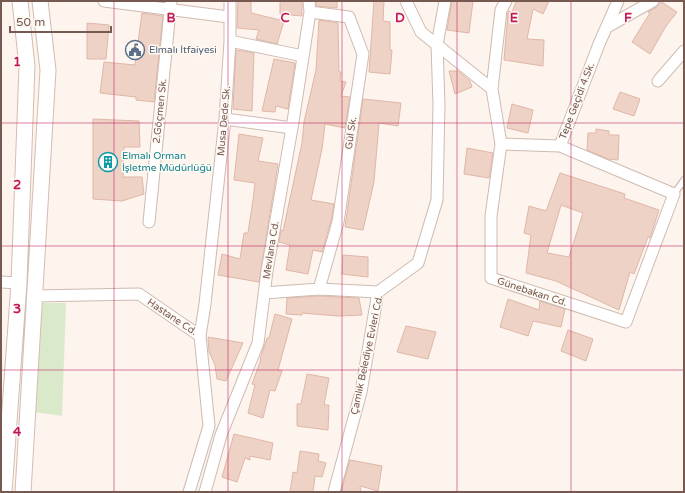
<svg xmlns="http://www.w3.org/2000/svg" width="685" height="493" font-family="'Varela Round',sans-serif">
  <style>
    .green { fill: #dbe9cb }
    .building { fill: #efd2c6; stroke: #e1b6a7; fill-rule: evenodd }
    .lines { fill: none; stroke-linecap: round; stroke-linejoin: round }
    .lane-casing { stroke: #cebbb2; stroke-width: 8 }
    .street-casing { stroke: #cebbb2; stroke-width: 13 }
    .secondary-casing { stroke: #d3bdb2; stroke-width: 17 }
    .lane { stroke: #fff; stroke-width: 5.5 }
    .street { stroke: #fff; stroke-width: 11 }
    .secondary { stroke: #fff; stroke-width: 15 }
    .grid { fill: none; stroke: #c2185b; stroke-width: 1; stroke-opacity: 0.55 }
    .labels { text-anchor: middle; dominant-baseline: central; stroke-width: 3; stroke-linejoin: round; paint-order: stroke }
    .service-label { font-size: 10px; fill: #4e5e75; stroke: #fef9f3; text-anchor: start }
    .street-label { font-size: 10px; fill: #765950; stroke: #fef9f3 }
    .culture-label { font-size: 10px; fill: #0d838f; stroke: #fef9f3; text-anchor: start }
    .grid-label { font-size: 13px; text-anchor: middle; font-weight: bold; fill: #c2185b; stroke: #fef9f3; stroke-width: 3; stroke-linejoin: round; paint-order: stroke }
  </style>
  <rect width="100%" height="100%" fill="#fcf4ed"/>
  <path class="green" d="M39,303H66L62,416L34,412Z"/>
  <path class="building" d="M238,1H251V13L284,21L277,44L256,39L259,30L237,28Z
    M280,1H302V16L280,14Z
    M316,1H337V8L316,6Z
    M374,1H384L383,21L390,22V50H392L390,74L369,72Z
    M452,1H473L469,33L447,30Z
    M513,1H549L543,14L533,9L527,39L544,40L543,66L504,60L508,12L509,11L512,12L516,2Z
    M660,1L677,12L666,26L650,54L632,42L650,13L648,12L657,7Z
    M142,13L163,16L154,102L136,100V97L100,93L104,62L135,65Z
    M319,20L338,23L339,72H341L340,81L346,82L341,96L350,97L345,128L325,124L322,149L311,200L334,204L331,221L322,252L313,250L308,274L286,270L290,245L279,242L281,230L283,231L302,143L304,122L316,70Z
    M87,23L109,25L106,59H87Z
    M236,50L254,53L252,111L233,109Z
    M274,59L295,63L288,109L276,106L275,112L262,111Z
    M449,71H458L470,81L472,87L455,94Z
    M620,92L640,99L634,116L613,109Z
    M363,99L401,103L398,126L379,123L374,182L363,230L345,227Z
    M512,104L533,110L528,133L507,128Z
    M93,119L139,121L140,147H124L123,177H142L144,194L122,201L93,199Z
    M596,129L609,131V135H619L618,160L608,159L587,150L588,133H596Z
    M239,134L263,138L258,161L278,164L259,282L218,275L222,254L240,259L244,233H248L253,200L255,183L234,180Z
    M467,148L493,153L489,178L464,174Z
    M560,173L625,194L624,198L659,210L650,238L648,237L634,274L630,272L619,310L556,281L526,273L531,235L524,233L529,206L546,211ZM561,205L583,213L569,257L547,253Z
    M343,255L368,257V277L342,274Z
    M319,296L359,298L362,315L338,316L302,313V315L286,314L287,298Z
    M508,299L539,310L540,301L565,309L561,327L533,321L528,336L500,327Z
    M275,314L292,319L278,370L282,371L275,391L270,390L263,418L248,413L255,385L252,384L261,359H260L267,338H269Z
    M406,326L436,332L428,359L397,352Z
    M568,330L593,339L586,361L561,351Z
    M208,337L243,343L226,381L217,379L215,365L209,352Z
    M307,374L329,378L324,405H329L328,430L297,426V404H301Z
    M234,434L273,443L270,460L250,456V460L245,458L237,482L222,477Z
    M300,451L319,454L318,461L326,463L322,477L315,476L313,492H290L293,472L297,473Z
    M350,460L382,466L378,491L360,486L361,492H341Z"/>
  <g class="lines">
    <defs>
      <path id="lane" d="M674,194L684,180"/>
      <path id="street" d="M104,1L229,17
        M406,1L421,32L492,89L501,144L491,216V278L626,322L674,194L560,146
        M310,12L349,17L363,54L338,222L319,289
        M607,27L653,1
        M230,41L303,56
        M658,81L684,51
        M492,89L501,10L506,1
        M225,119L292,128
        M501,144L560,146L599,44L618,1
        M149,222L171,1
        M1,282L19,283
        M264,293L319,289L378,292
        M34,296L139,294L200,336L209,426L189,492
        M200,336L205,304L225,119L230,41V1
        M205,492L221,435L258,343L267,271L292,128L310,12L309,1
        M334,492L361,392L378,292L418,263L437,200L439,104L437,45L445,1"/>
      <path id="secondary" d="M4,492L19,283L27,66L20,1
        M23,492L48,70L40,1"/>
    </defs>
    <use href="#lane" class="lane-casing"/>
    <use href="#street" class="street-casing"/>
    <use href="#secondary" class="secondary-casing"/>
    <use href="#lane" class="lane"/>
    <use href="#street" class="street"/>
    <use href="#secondary" class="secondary"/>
  </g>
  <path class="grid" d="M114,1V492M228,1V492M342,1V492M457,1V492M571,1V492M1,123H684M1,246H684M1,370H684"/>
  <defs>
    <symbol id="civic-ring" viewBox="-11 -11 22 22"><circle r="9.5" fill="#fef9f3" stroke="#5c6f8a" stroke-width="1.5"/><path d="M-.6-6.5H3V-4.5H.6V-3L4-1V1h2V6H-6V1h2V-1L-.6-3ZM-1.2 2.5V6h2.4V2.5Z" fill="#5c6f8a"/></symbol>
    <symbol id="building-ring" viewBox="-11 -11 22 22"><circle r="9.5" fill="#fef9f3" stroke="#0f9aa8" stroke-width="1.5"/><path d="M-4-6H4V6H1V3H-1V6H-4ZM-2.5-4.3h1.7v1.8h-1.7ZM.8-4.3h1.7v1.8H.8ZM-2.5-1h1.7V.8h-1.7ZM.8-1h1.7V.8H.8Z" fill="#0f9aa8"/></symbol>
  </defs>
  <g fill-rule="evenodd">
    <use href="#civic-ring" x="124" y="39" width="22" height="22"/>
    <use href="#building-ring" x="97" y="151" width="22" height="22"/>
  </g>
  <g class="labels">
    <g class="service-label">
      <text x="149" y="50">Elmalı İtfaiyesi</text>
    </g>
    <g class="street-label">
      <text transform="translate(577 101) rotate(-69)">Tepe Geçidi 4.Sk.</text>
      <text transform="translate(160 111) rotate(-84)">2.Göçmen Sk.</text>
      <text transform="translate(224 121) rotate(-85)">Musa Dede Sk.</text>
      <text transform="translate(351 133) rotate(-82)">Gül Sk.</text>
      <text transform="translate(271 250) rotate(-81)">Mevlana Cd.</text>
      <text transform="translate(532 292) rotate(18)">Günebakan Cd.</text>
      <text transform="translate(172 317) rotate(34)">Hastane Cd.</text>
      <text transform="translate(367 355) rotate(-78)">Çamlık Belediye Evleri Cd.</text>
    </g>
    <g class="culture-label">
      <text x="122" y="156">Elmalı Orman<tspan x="122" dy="12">İşletme Müdürlüğü</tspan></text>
    </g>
  </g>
  <g class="grid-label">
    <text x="171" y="22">B</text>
    <text x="285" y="22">C</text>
    <text x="400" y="22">D</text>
    <text x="514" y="22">E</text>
    <text x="628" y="22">F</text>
    <text x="17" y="66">1</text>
    <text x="17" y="189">2</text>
    <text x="17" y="313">3</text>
    <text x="17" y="436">4</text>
  </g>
  <rect width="685" height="493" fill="none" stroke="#765950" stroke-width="4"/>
  <path d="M10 26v6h101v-6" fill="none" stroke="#765950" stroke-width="2"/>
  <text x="16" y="26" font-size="12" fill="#765950" stroke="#fef9f3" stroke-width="3" paint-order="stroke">50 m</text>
</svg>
